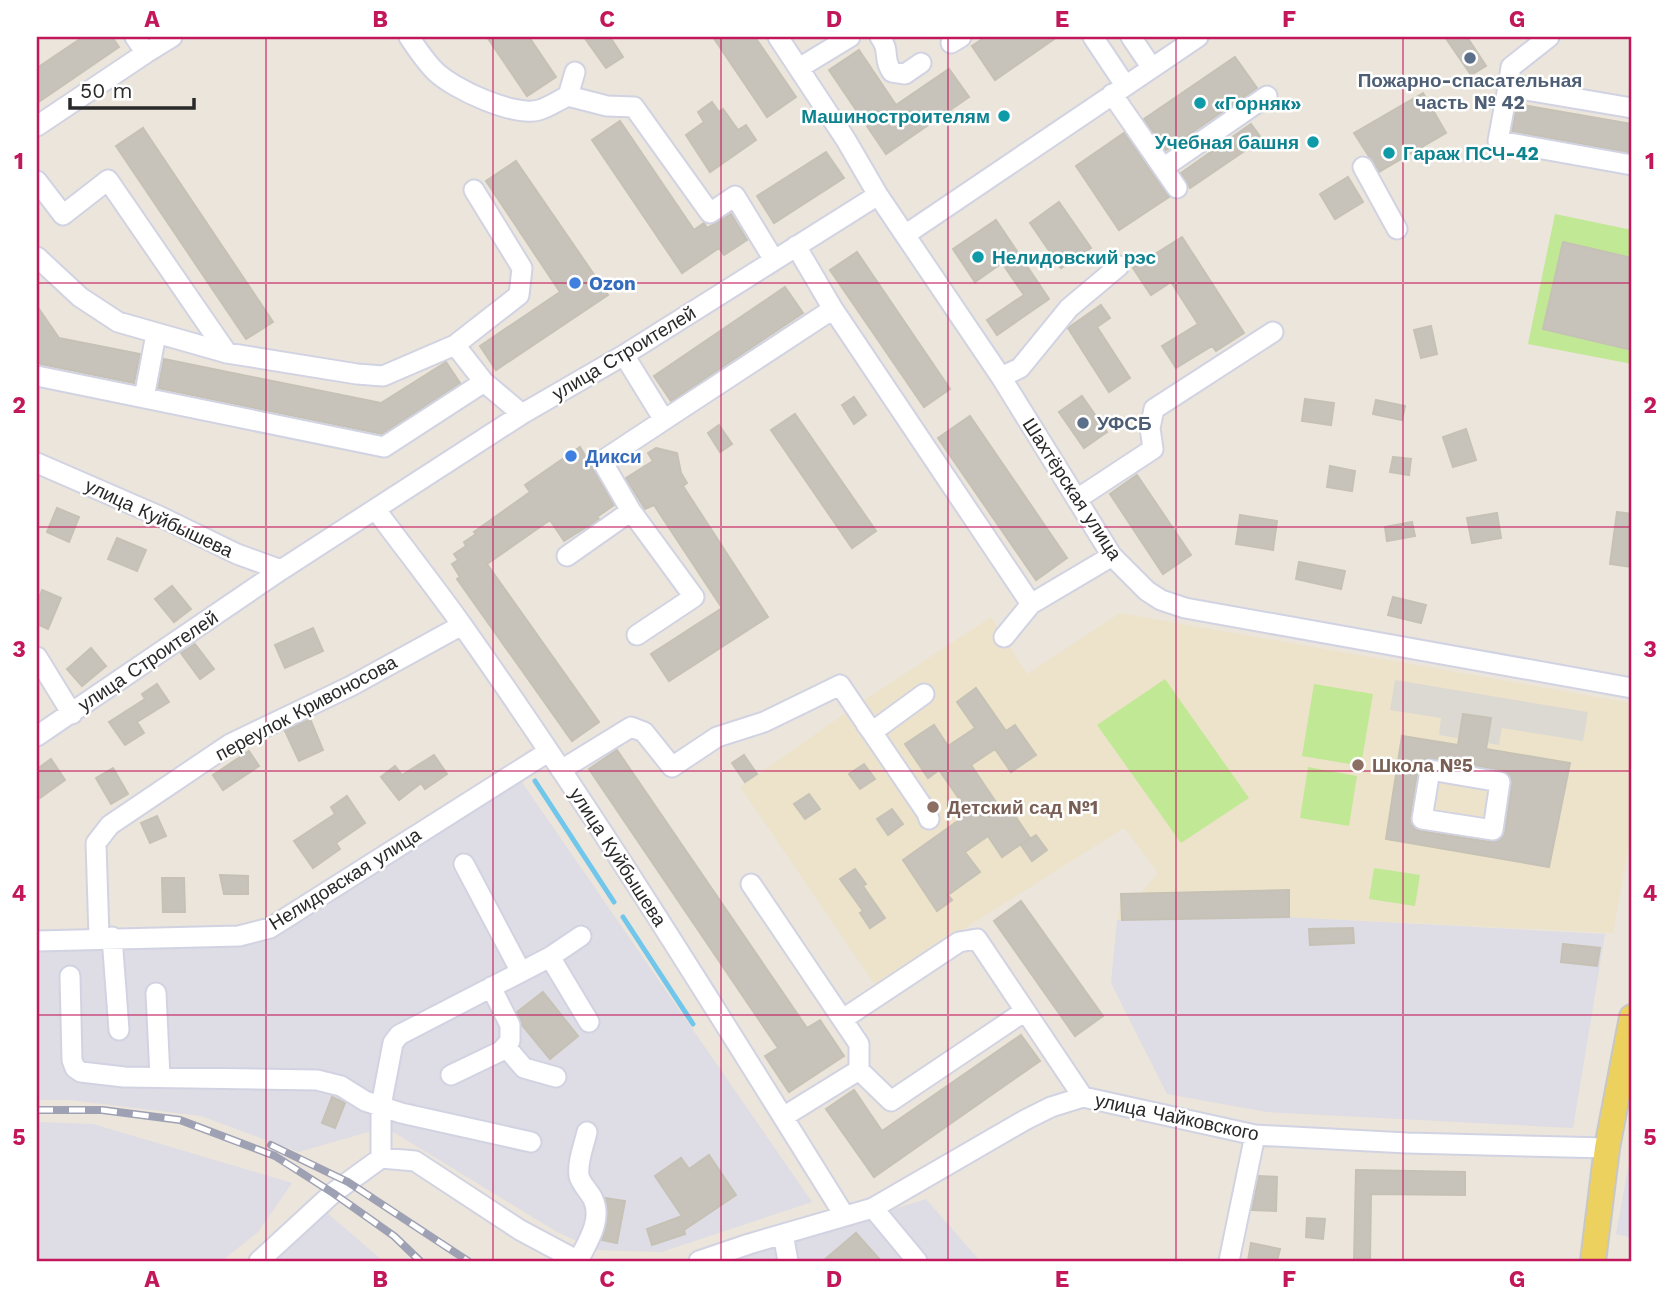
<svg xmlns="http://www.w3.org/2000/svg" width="1669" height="1298" font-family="'Work Sans',sans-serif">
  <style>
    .industrial { fill: #dedce4 }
    .education { fill: #ede3cb }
    .pitch { fill: #c1e895 }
    .plaza { fill: #dcd8d2 }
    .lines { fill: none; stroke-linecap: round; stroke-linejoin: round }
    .stream { stroke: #70c6eb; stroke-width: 5 }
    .building { fill: #c7c3ba; stroke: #c6c1b5; stroke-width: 2; fill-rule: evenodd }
    .minor-casing { stroke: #d1d3e2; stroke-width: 23 }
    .major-casing { stroke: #c7c7c7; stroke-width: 28 }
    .minor { stroke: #fff; stroke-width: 19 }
    .major { stroke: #edd15f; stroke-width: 24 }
    .rail-casing { stroke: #9ea1b3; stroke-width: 8 }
    .rail { stroke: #fff; stroke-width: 5; stroke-dasharray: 16; stroke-linecap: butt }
    .grid { fill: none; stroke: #c2185b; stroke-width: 2; stroke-opacity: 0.55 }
    .service-dot { fill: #5c6f8a; stroke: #fff; stroke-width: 2.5 }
    .culture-dot { fill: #0f9aa8; stroke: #fff; stroke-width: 2.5 }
    .shop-dot { fill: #3f7fe0; stroke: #fff; stroke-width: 2.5 }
    .education-dot { fill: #8d6e63; stroke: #fff; stroke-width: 2.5 }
    .labels { text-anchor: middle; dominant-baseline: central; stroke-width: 5; stroke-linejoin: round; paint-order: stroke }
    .service-label { font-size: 19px; font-weight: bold; fill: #4e5e75; stroke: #fff }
    .culture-label { font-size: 19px; font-weight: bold; fill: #0d838f; stroke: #fff; text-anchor: start }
    .shop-label { font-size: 19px; font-weight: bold; fill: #366cbe; stroke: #fff; text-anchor: start }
    .street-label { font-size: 19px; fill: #292929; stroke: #fff }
    .education-label { font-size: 19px; font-weight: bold; fill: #785e54; stroke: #fff; text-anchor: start }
    .neatline { fill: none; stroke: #c2185b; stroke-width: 2.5 }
    .grid-label { font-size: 23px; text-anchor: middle; font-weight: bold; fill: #c2185b }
  </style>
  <rect width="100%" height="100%" fill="#ebe5db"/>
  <path class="industrial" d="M519,778L812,1202L661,1252L597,1250L557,1232L385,1127L299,1152L201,1116L70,1100H37V947L257,942L296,921Z
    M1289,917L1605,934L1573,1128L1267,1112L1167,1094L1111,983L1117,920Z
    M37,1122L93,1124L292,1183L258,1232L222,1261H37Z
    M1632,1147V1238L1616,1234Z
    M926,1199L980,1261H732L755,1253Z
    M325,1211L383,1261H268Z"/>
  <path class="education" d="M1120,613L1632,703V829L1613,933L1289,917L1117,920L1121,894H1140L1158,873L1124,828L875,985L740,787L854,707L991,617L1027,674Z"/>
  <path class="pitch" d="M1555,214L1632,230V364L1528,344Z
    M1165,679L1249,798L1181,843L1097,725Z
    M1314,684L1373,694L1361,766L1302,756Z
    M1308,767L1357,776L1349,826L1300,818Z
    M1374,868L1420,875L1415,906L1369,899Z"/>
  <path class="plaza" d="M1395,680L1588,712L1583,741L1502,728L1499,745L1439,735L1441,718L1390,710Z"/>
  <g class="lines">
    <path class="stream" d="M535,781L614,902
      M623,917L693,1024"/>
  </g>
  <path class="building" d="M83,37H112L119,47L37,103V68Z
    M487,37H529L556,77L527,96Z
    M584,37H610L623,57L606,68Z
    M713,37H755L796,97L767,117Z
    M985,37H1057L995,80L972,46Z
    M1445,37H1467L1486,66L1471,75Z
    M859,50L896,105L949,69L969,97L886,154L829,70Z
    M1235,57L1257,88L1166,150L1144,119Z
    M1423,93L1446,133L1379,172L1354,133Z
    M712,102L719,112L723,109L738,130L746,125L756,140L710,172L686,135L704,122L698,112Z
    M1517,104L1632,124V153L1512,131Z
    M620,121L694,230L704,223L707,228L731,214L747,240L724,255L719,248L682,273L592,140Z
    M1251,124L1262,139L1190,188L1181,173Z
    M143,128L273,322L246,339L116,146Z
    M1124,133L1169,197L1119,230L1076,166Z
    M826,152L844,178L774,223L757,196Z
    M516,161L608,295L496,370L480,346L560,292L486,181Z
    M1348,177L1363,202L1335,219L1320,194Z
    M1059,202L1091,248L1061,268L1030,223Z
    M996,220L1049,299L997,335L987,320L1024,295L1002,263L975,282L953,249Z
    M1182,237L1244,333L1216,351L1212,346L1176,368L1162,346L1198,324L1171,282L1151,295L1133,268Z
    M1563,242L1632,258V350L1543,329Z
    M857,252L950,389L924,407L830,270Z
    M785,287L803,313L671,401L654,376Z
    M1101,305L1110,318L1097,327L1130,378L1109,392L1068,328Z
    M37,306L59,338L140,354L134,383L41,364L37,361Z
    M1431,326L1437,354L1421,358L1414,330Z
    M164,359L381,403L446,362L460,383L382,434L158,388Z
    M1082,396L1107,432L1084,448L1059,412Z
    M854,397L866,415L854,424L842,405Z
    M1305,399L1334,403L1331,425L1302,421Z
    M1376,400L1405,406L1402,420L1373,414Z
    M795,414L876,531L852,548L771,430Z
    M970,416L1067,558L1036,580L938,438Z
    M719,425L732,444L720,452L708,433Z
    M1466,429L1476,460L1453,467L1443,437Z
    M580,447L614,505L597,517L599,519L564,541L550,520L487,564L599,722L572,741L457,579L460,577L452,564L458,560L454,554L466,546L464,542L476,534L474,532L530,492L525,485Z
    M656,448L677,453L681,473L687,483L683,486L768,617L669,681L651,654L722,608L654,505L645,509L626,478L653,461L648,453Z
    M1393,457L1411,459L1409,475L1390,472Z
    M1330,466L1355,471L1352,491L1327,487Z
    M1137,475L1191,555L1163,574L1110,494Z
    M57,508L79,517L69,542L47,532Z
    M1617,512L1632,514V567L1610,564Z
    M1497,513L1501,538L1472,543L1467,518Z
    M1240,515L1277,521L1273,550L1236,544Z
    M1412,522L1415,536L1387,541L1385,527Z
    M117,538L146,550L137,571L108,559Z
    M1299,562L1345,571L1341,589L1296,579Z
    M172,586L191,609L174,622L155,599Z
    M42,590L61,598L48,629L37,624V603Z
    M1393,597L1426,605L1421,623L1388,615Z
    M313,628L323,651L285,668L275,645Z
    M195,644L214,669L200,679L181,653Z
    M91,648L106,666L82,686L67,669Z
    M157,684L169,702L137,722L144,733L125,745L109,722L145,699L142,694Z
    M976,688L1006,731L1015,725L1036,755L1011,772L995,749L971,765L1004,814L1011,810L1030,838L1002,857L988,836L965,852L980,872L948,895L952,900L937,911L903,860L969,813L939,770L928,778L905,744L934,725L948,746L975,728L957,702Z
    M1463,714L1491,718L1486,749L1570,763L1549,867L1386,839L1402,736L1458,745ZM1426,758L1502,770L1508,773L1512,784L1505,832L1502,838L1491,842L1420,831L1414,828L1410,817L1418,768L1421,762Z
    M310,719L323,750L299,761L285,731Z
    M617,750L807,1028L820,1020L844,1056L789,1092L765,1056L778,1048L589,769Z
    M249,751L259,766L223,790L213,775Z
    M434,755L447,774L425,789L421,783L399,800L381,777L395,766L402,775Z
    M744,755L757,774L745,782L732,763Z
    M51,759L65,780L37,800V769Z
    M864,764L875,779L860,789L849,774Z
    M113,768L128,794L111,804L96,778Z
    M809,794L820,809L805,819L794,804Z
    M347,796L365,823L336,843L340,849L313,868L294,841L335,814L331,807Z
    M892,809L903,824L888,835L877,819Z
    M157,816L166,836L150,843L141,823Z
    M1036,835L1047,850L1032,861L1021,845Z
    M855,869L866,884L863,886L885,918L870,928L860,913L863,911L840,879Z
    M220,875L248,876V894H224Z
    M162,878H184L185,912H163Z
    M1289,890V917L1122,920L1121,894Z
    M1021,901L1103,1016L1075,1036L994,921Z
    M1353,928L1354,943L1310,945L1309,929Z
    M1563,944L1600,948L1597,966L1561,962Z
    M543,992L578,1036L550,1059L522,1025L517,1012Z
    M1021,1035L1040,1061L874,1177L826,1109L854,1090L882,1131Z
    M332,1097L345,1103L335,1128L322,1123Z
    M709,1155L736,1195L684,1230L685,1234L652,1245L647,1229L682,1216L655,1176L681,1158L689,1169Z
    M1356,1170L1465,1172V1195L1371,1194L1370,1261H1354Z
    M1259,1176L1277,1177L1276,1211L1252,1210Z
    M605,1198L625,1201L617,1243L602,1240L608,1217Z
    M1307,1218L1325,1219L1323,1239L1306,1237Z
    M856,1233L881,1261H823Z
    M1251,1243L1280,1249L1277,1261H1248Z"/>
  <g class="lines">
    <defs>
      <path id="minor" d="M135,37L146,53L172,37
        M409,37C417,49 425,61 435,71C453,89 514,117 539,110C549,107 559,100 568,96L575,72
        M778,37L846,140L878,195L1001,377L1112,556L1147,591L1161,600L1185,608L1632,688
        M880,37C891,52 882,58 892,72L905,74L921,63
        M1093,37L1125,85
        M1131,37L1152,68
        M951,43L961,37
        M799,68L850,37
        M1508,87L1511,67L1549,37
        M1112,94L1177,188
        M568,96L607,106L634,107L710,213L735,196L774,260
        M1632,108L1508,87L1498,141L1632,165
        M37,126L146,53
        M1363,167L1397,229
        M1163,168L1267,96
        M37,181L63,215L108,180L227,353
        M474,190L522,268L519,295L455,345L484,382
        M796,246L833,309L1031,604L1112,556
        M37,257L80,297L118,322L227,353L357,374L383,376L455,345
        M624,355L664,420L833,309
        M37,376L384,447L484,382L522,414
        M1001,377L1020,368L1069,308L1119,266
        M144,398L156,334
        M37,463L159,516L237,554L281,570
        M1077,499L1153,449L1150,428L1154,409L1273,332
        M376,510C405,549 434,586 462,625C597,816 720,1016 844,1215
        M567,556L631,511
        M637,635L694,597L631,511L602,461L664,420
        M1004,637L1031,604
        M37,657L72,714
        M840,685L927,813L929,819
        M866,724L872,732L924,694
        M37,736L281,570L522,414L624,355L878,195L905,235L1198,37
        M561,770L631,727L644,732L672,767L717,737L764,722L840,685
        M1430,770L1500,782L1493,830L1422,819Z
        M464,864L521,972
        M751,884L859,1044V1070L783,1117
        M99,937L96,843L110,825L230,744L351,686L462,625
        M112,937L119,1030
        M37,941L239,936L270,928L548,752
        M550,957L589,1022
        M70,976L72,1060L75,1068L81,1072L124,1077L317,1080L341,1086L365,1101L401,1113L531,1142
        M156,993L160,1077
        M843,1019L959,942L977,939L1083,1097
        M506,1047L524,1068L556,1077
        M859,1070L891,1101L1025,1011
        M451,1075L501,1051L510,1041V1025L491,987
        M381,1158V1106L393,1043L399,1035L550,957L581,936
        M873,1208L917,1261
        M783,1234L788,1261
        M259,1261L333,1193L381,1158L415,1161L520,1230L578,1261
        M578,1261C587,1243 603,1220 593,1199C589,1191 581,1184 579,1176C577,1162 584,1145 587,1132
        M699,1261L749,1244L873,1208L1025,1120L1051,1107L1083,1097L1255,1135L1407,1143L1607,1148
        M1229,1261L1255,1135"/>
      <path id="major" d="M1593,1261L1607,1148L1632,1017"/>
    </defs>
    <use href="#minor" class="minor-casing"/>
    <use href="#major" class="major-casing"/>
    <use href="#minor" class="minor"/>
    <use href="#major" class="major"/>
    <defs>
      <path id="rail" d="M37,1110H102L180,1120L275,1156L333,1193L394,1236L420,1261
        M271,1145L348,1182L468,1261"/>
    </defs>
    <use href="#rail" class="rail-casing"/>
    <use href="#rail" class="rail"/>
  </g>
  <path class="grid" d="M266,37V1261M493,37V1261M721,37V1261M948,37V1261M1176,37V1261M1403,37V1261M37,283H1632M37,527H1632M37,771H1632M37,1015H1632"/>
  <g class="service-dot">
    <circle cx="1470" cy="58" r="7"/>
    <circle cx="1083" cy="423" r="7"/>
  </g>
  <g class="culture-dot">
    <circle cx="1200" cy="103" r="7"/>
    <circle cx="1004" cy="116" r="7"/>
    <circle cx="1313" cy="142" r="7"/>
    <circle cx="1389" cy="153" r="7"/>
    <circle cx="978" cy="257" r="7"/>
  </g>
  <g class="shop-dot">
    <circle cx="575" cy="283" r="7"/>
    <circle cx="571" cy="456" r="7"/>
  </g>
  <g class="education-dot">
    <circle cx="1358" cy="765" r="7"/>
    <circle cx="933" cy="807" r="7"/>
  </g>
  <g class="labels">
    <g class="service-label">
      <text x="1470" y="80">Пожарно-спасательная<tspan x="1470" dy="22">часть № 42</tspan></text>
      <text x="1097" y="423" text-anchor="start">УФСБ</text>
    </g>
    <g class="culture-label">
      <text x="1214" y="103">«Горняк»</text>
      <text x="990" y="116" text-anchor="end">Машиностроителям</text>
      <text x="1299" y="142" text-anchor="end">Учебная башня</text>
      <text x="1403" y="153">Гараж ПСЧ-42</text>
      <text x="992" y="257">Нелидовский рэс</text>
    </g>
    <g class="shop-label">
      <text x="589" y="283">Ozon</text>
      <text x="585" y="456">Дикси</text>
    </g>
    <g class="street-label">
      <text transform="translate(624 353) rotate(-31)">улица Строителей</text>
      <text transform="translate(1072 489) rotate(57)">Шахтёрская улица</text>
      <text transform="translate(159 518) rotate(25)">улица Куйбышева</text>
      <text transform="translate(148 661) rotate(-34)">улица Строителей</text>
      <text transform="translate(306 708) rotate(-28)">переулок Кривоносова</text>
      <text transform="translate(618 857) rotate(57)">улица Куйбышева</text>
      <text transform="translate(345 879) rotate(-32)">Нелидовская улица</text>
      <text transform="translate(1177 1117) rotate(12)">улица Чайковского</text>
    </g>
    <g class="education-label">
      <text x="1372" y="765">Школа №5</text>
      <text x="947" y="807">Детский сад №1</text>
    </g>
  </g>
  <rect width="1669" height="1298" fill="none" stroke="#ffffff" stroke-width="77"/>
  <path d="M70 98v10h124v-10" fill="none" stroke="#292929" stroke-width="3.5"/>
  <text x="80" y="98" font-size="21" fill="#292929" stroke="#ffffff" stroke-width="5" paint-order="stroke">50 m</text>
  <rect x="38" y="38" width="1592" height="1222" class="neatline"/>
  <g class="grid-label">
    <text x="152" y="27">A</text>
    <text x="380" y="27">B</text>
    <text x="607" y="27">C</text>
    <text x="834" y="27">D</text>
    <text x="1062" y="27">E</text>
    <text x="1289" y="27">F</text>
    <text x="1517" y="27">G</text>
    <text x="19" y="169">1</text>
    <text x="1650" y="169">1</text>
    <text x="19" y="413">2</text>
    <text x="1650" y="413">2</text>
    <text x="19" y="657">3</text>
    <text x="1650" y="657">3</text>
    <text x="19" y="901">4</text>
    <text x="1650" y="901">4</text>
    <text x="19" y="1145">5</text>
    <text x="1650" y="1145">5</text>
    <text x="152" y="1287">A</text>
    <text x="380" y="1287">B</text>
    <text x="607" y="1287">C</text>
    <text x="834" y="1287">D</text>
    <text x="1062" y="1287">E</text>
    <text x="1289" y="1287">F</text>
    <text x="1517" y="1287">G</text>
  </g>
</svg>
